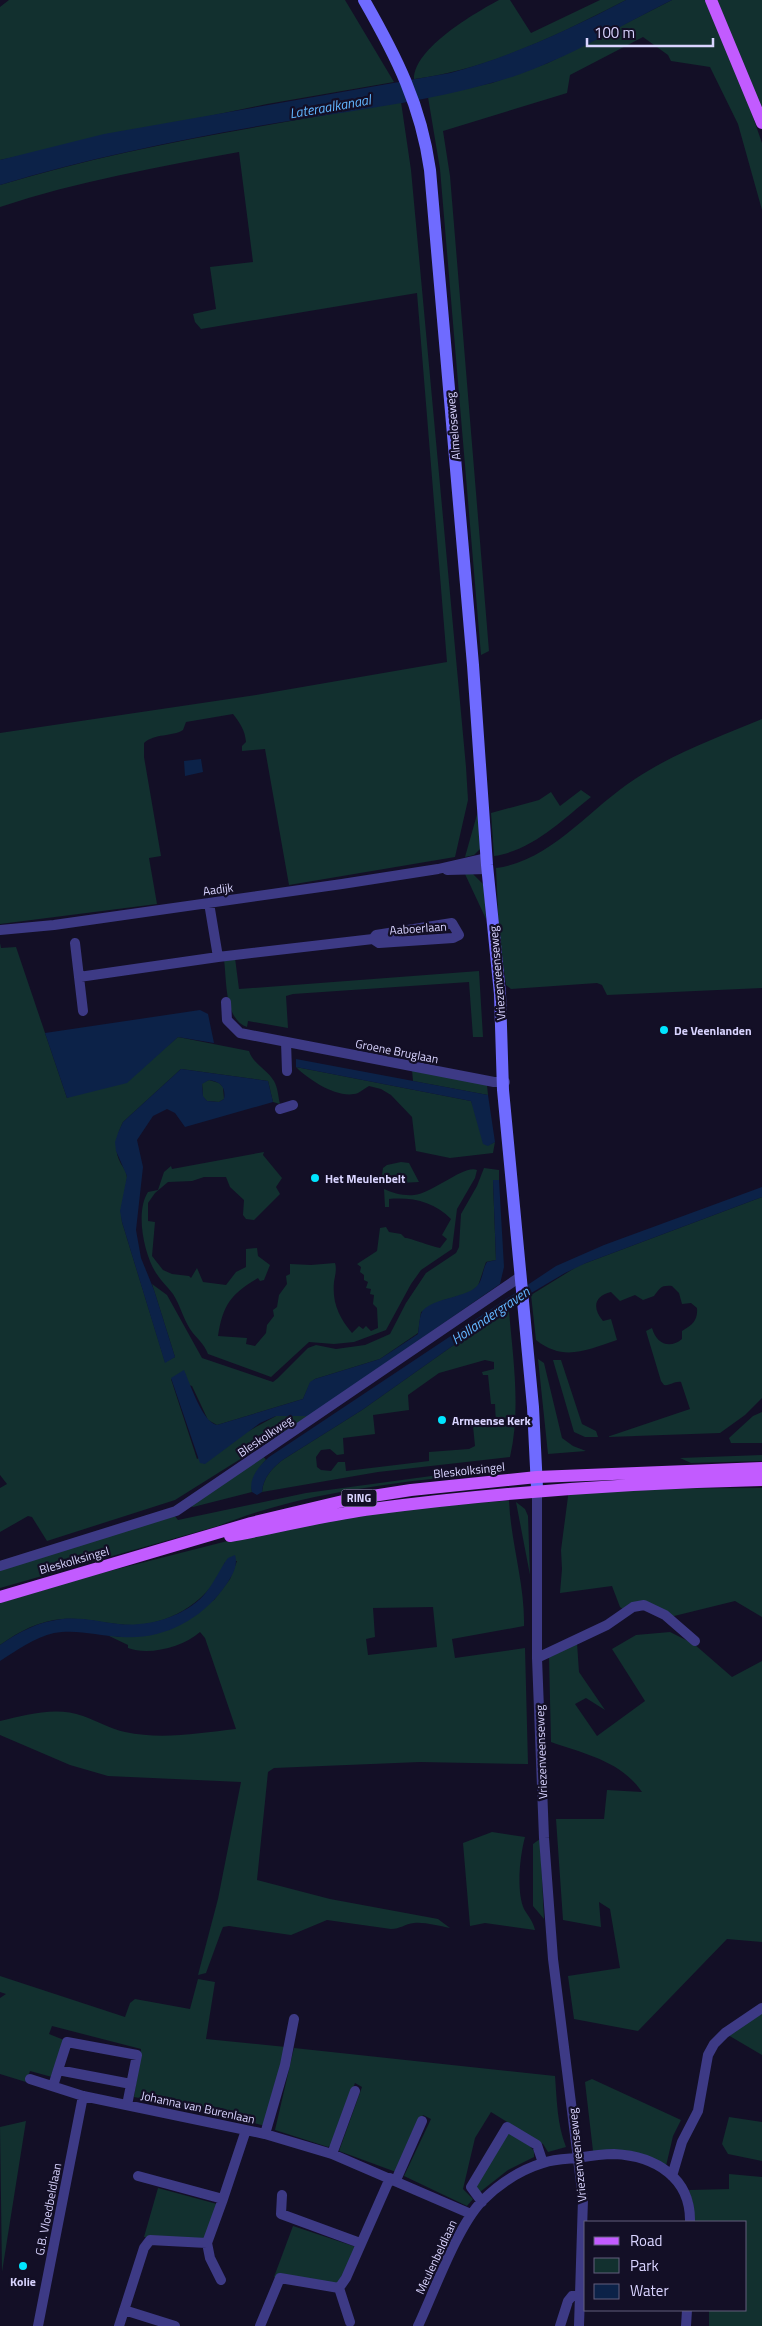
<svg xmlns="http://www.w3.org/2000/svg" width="762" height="2326" font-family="'Titillium Web',sans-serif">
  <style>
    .green { fill: #12302f; fill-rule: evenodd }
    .water { fill: #0c2248; fill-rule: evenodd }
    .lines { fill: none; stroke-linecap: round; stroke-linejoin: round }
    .street { stroke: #3d3a85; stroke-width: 10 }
    .secondary { stroke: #6f6bff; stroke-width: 12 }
    .primary { stroke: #c25bff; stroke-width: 12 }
    .poi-dot { fill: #00e5ff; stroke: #130f26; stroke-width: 2 }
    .labels { text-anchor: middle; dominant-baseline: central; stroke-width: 4.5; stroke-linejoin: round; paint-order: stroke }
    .shield { fill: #130f26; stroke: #9e99be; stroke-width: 1 }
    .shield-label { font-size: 11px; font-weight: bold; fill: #d9d4ff }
    .street-label { font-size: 12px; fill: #d9d4ff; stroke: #130f26 }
    .poi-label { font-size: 12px; font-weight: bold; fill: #d9d4ff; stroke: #130f26; text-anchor: start }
    .water-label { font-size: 14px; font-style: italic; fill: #62b6ff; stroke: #130f26 }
  </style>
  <rect width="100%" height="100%" fill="#130f26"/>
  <path class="green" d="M9,0H345L394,82L267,104L0,160V7Z
    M499,0H510L531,33L600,0H626C558,35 490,69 414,79C414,48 475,13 499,0Z
    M672,0H705L746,97L762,143V210L738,124L710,67L671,61L668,55L643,37L570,75L567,93L443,131L450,176L489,651L481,655L440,169L428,97L492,83L548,63Z
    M717,0H762V110Z
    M401,102L411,170L466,767L468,800L455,857L289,885L265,749L242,751V746L246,742C245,730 240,723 233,714L186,722L183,730C172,737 155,733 144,743V757L161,856L149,858L157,904L0,924V733L256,695L447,662L417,293L201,329L195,322L193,314L216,309L210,267L253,262L239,152C158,167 78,181 0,207V185C131,145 267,126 401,102Z
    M762,719V988L607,995L602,985L597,983L511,989L506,985L499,934L496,868C551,861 590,808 635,779C674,753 719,737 762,719Z
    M581,790L591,797C561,821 533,850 494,856L491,813L539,800L551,792L560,806Z
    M478,811L481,848L474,855L465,857Z
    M465,874H473L484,885L486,919Z
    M0,943L1,948L16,947L67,1098L158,1054L178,1037L249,1051C253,1064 267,1069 274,1081C278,1088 278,1096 280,1104L273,1102L268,1081L181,1069L123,1122C116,1137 113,1149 121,1164C124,1168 127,1173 127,1178C125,1194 120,1206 122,1222L165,1362L175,1357L152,1284L167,1295L202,1358L267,1380L273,1382L278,1378L308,1348L316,1345L336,1349L365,1345L390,1334L406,1303L426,1273L456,1253L459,1247L461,1214L477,1186L484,1168L499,1170V1180L493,1181L496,1260L486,1262L478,1286L469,1293L444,1300L421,1312L418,1333L380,1359L315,1379L310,1383L303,1399L217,1425L208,1420L192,1386L171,1379L197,1459L276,1416H309L175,1500L47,1541L32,1517L28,1516L0,1532V1488L7,1484L0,1475Z
    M235,958L239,989L479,971L483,1037H473L469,982L293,994L286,996L288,1028L248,1021L247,1027C224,1019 227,980 224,960Z
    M296,1067L471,1101L491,1144L495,1142L493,1153L450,1158L416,1151L412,1117L391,1095L381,1089L369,1086C365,1088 362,1091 358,1093C339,1100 309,1080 296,1067Z
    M412,1070L487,1085L488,1095L413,1081Z
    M209,1080L219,1083L223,1087L224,1099L219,1102L207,1101L203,1097L202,1083Z
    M264,1152L263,1155L282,1178L276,1187L280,1194L254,1220L246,1219L243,1215L244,1200L230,1187L226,1177H204L192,1181L168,1182L155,1193L148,1203V1221L155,1222L152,1256L163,1270L172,1274L189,1276L191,1278L197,1268L203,1282L226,1285L236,1272L246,1267V1249L257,1248L258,1256L270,1265L264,1280L260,1281L258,1278C231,1294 223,1304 218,1336L247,1338L246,1344L255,1346L266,1333L267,1325L274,1316L273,1310L277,1307L279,1295L287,1284L286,1276L290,1274V1264L311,1265L335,1263C337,1269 335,1276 334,1282C332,1303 339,1317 352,1333L359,1326L363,1329L366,1326L371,1331L378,1328L377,1308L373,1304L374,1295L370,1294L371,1289L366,1288L368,1282L364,1280V1275L360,1272L361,1267L357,1264L377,1251L380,1228L386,1227L389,1232L401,1234L405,1238C411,1238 429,1246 440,1248L447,1239L442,1235L451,1219C434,1202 413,1197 389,1199V1207H385L384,1189C393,1193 403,1196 414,1195C433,1193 465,1164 477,1170L475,1178L457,1209L452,1249L421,1270L411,1284L386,1330L354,1342L334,1344L309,1342L271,1377L208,1354C204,1343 196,1338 190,1329C183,1318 180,1305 173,1294C168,1287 161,1281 156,1273C144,1254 135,1212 148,1192L158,1190L164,1172L171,1166L172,1169Z
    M401,1162L409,1163L419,1182L400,1183L382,1175L383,1168L387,1165Z
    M762,1197V1398L745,1415L720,1433L607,1437L690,1409L681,1382C674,1381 670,1386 664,1385L661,1381L646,1331L652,1328C656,1343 669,1350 682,1339V1331C693,1325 698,1320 697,1308L691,1303L682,1304L679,1293L672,1286C661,1285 660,1288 654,1296L643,1300L635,1295L620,1301L611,1292C594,1296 592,1308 603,1321L611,1319L617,1340C586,1350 564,1362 536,1340L531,1295L578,1266Z
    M506,1308L509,1311C513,1359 521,1409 510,1457L378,1472L262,1492C263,1477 273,1467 284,1459L362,1410ZM485,1360L494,1362V1369L482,1372L483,1375H488L491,1404H495L496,1424L473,1426L475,1446L469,1449L429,1452V1461L346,1471L345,1462H338L331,1471L321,1470L317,1467L316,1457L321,1450L330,1449L337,1455L344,1454L343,1438L375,1434L373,1415L409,1410L408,1395L439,1373Z
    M538,1359L544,1363L562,1438L573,1446L586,1451L548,1454Z
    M553,1360H561L582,1424L596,1431L598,1437H585L574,1432Z
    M762,1412V1443H731L729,1438L753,1416Z
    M762,1455V1461L691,1463L680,1458Z
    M263,1456L266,1460C259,1466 250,1483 252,1492L193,1507L189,1505Z
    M505,1466L506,1470C409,1482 310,1489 218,1526L0,1588V1569L174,1515L178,1520L306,1493Z
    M762,1488V1617L735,1601L670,1617L654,1607L628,1613L620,1607L612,1586L560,1593L562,1569L561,1550L569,1489Z
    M502,1501H509C511,1544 525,1584 524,1626L452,1639L455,1658L525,1648L528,1764L420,1762L274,1768L268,1772L257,1880L330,1899L438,1919L450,1928C439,1926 425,1922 414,1923C405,1924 400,1929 391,1929L327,1920L291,1935L229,1926L223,1927L221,1932L206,1973L198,1975L218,1899L241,1782L108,1776L70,1765L0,1735V1721C26,1715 56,1706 83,1716C97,1721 111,1729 125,1732C162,1740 199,1733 236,1729L205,1638L200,1632C183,1647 149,1656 128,1648V1645L107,1635L121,1637L214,1600L230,1579L237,1561L225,1562C212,1598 174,1623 136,1625C112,1626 88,1617 63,1619C38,1621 20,1631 0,1645V1603L90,1576L251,1535L370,1512ZM433,1607L437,1647L368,1655L366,1639L375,1637L373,1608Z
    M516,1502L525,1509L528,1516L530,1575Z
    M670,1632L694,1644L732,1677L762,1661V1942L727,1939L638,2031L574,2019L568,1976L620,1968L610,1909L599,1902L601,1927L563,1920L556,1819H604L607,1790L642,1792C621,1761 585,1754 551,1742L549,1656L577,1643L579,1672L605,1710L586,1698L575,1704L597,1736L645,1701L612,1649L636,1635Z
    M492,1832L525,1837C520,1855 516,1891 524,1909C528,1916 533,1921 535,1930L485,1923L470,1926L463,1843Z
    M540,1839L544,1919L533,1906V1844Z
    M0,1976L125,2017L130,2003L135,1999L190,2009L198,1979L215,1982L206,2039L286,2047L265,2126L220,2114L134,2097L141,2049L52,2026L49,2034L64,2040L52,2077L30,2071L26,2082L0,2074V1998L6,1994L0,1992Z
    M762,2013V2055L728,2035Z
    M294,2048L555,2076C557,2101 557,2124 566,2147L548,2152L543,2144L491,2112L475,2138L463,2189L473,2199L467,2206L404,2176L431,2119L423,2115L396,2172L339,2151L362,2087L355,2083L331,2145L328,2147L275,2130Z
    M592,2079L681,2120L673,2136L666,2166L593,2151L585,2082Z
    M729,2117L762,2122V2161L728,2154L722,2144Z
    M26,2121L2,2272L0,2127Z
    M508,2133L527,2143L534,2151V2157L508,2170L480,2192L476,2186Z
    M729,2174L762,2177V2326H709V2310H746V2222H694V2207L689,2190L729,2189Z
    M158,2188L217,2204L207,2240L144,2237Z
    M293,2226L356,2247L340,2287L274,2277Z"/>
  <path class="water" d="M626,0H672C619,26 569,58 512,77C442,99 367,109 295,120C196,136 96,156 0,185V160L104,134L450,73C512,56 569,30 626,0Z
    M201,759L203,772L185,776L184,761Z
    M200,1010L208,1014L214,1043L178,1037L127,1083L67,1098L45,1033Z
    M296,1059L488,1095L495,1142L488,1146L483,1144L471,1101L296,1067Z
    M181,1069L268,1081L273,1102L185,1127L175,1113L167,1109L153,1116L137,1140L143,1167L136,1230L141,1258L154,1290L175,1357L165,1363L122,1222L120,1211L127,1176L116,1151L115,1142L118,1133L123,1122ZM209,1080C221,1082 226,1087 224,1099L219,1102L207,1101L203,1096L202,1084Z
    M493,1180H499L504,1267L500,1284L309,1416H276L260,1423L205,1464L200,1463L171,1378L184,1370C190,1383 202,1422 217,1425L303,1399L310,1382L315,1379L380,1359L418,1334C419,1327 419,1320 421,1314C426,1299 465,1298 476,1287C483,1281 482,1270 487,1262L496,1260Z
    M762,1187V1197L586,1263L565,1273L506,1308L362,1410L284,1459C273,1467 263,1477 262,1492L257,1495L252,1492C248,1479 259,1466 269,1457L556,1266L604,1245Z
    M235,1555C239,1567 230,1579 223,1589C199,1621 162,1640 121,1637C98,1636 78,1629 54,1633C35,1637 16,1651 0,1661V1645C20,1631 38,1622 62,1619C82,1617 100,1622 119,1624C148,1627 183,1617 203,1596C214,1584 219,1570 228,1558Z"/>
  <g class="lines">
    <path class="street" d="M447,870L487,869
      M209,903L218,957
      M0,930L54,925L342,884L438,869L486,858
      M75,943L79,977L218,957L373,939L376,935L452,923L459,935L453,938L379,943L373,939
      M79,977L83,1011
      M226,1002L227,1020L240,1033L494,1082H505
      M286,1042L287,1071
      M280,1109L293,1105
      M537,1490V1658L544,1838L553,1959L583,2199L579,2326
      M0,1566L176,1511L520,1277
      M537,1658L607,1625L633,1607L644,1605L665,1615L695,1641
      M58,2070L67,2042L137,2055L127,2105
      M30,2079L83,2096L265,2134L332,2154L471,2214
      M53,2086L58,2070L131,2084
      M265,2134L285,2065L294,2019
      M332,2154L355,2091
      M672,2176L682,2142L698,2111L708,2055L714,2044L725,2033L762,2008
      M396,2180L422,2121
      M282,2195L281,2214L360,2243
      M223,2199L246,2130
      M482,2202L471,2187L507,2127L537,2145L543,2163
      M207,2243L210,2258L221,2280
      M339,2288L350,2322
      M124,2310L175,2326
      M38,2326L83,2096
      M119,2326L144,2248L150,2240L207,2243L223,2199L138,2176
      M260,2326L280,2278L339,2288L346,2278L390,2178
      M418,2326C434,2292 457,2227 482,2201C499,2184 520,2170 543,2163C554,2159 565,2159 577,2158C589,2156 601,2154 614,2154C656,2156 691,2178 690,2222
      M560,2326L568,2301L572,2296L580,2295
      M686,2326L687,2310"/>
    <path class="secondary" d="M364,0C396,56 421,105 430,170L473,665L487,865L500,994L503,1090L533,1407L537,1488"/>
    <path class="primary" d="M711,0L762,123
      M230,1536C277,1528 324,1515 372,1509C502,1492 631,1483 762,1480
      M0,1597L251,1523L347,1500L411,1490L537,1477L762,1468"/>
  </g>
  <g class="poi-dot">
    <circle cx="664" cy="1030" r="5"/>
    <circle cx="315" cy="1178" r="5"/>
    <circle cx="442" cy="1420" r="5"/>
    <circle cx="23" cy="2266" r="5"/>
  </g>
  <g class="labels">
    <rect class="shield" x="341.5" y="1489.5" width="35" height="17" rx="4"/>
    <g class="shield-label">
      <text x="359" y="1498">RING</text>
    </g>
    <g class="street-label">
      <text transform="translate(453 426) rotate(-95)">Almeloseweg</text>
      <text transform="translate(218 889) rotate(-8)">Aadijk</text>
      <text transform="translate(418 928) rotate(-4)">Aaboerlaan</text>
      <text transform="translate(497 973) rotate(-95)">Vriezenveenseweg</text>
      <text transform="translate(397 1051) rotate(11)">Groene Bruglaan</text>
      <text transform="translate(265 1436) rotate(-34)">Bleskolkweg</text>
      <text transform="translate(469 1470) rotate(-6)">Bleskolksingel</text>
      <text transform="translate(74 1560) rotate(-16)">Bleskolksingel</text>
      <text transform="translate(541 1752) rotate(-92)">Vriezenveenseweg</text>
      <text transform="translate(198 2107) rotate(12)">Johanna van Burenlaan</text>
      <text transform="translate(577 2155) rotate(-96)">Vriezenveenseweg</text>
      <text transform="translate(48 2209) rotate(-79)">G.B. Vloedbeldlaan</text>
      <text transform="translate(436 2257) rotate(-65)">Meulenbeldlaan</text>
    </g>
    <g class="poi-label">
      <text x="674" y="1030">De Veenlanden</text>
      <text x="325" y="1178">Het Meulenbelt</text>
      <text x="452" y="1420">Armeense Kerk</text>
      <text x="23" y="2281" text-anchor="middle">Kolie</text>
    </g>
    <g class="water-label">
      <text transform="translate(330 106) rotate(-10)">Lateraalkanaal</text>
      <text transform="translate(490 1315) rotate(-34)">Hollandergraven</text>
    </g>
  </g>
  <rect x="584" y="2221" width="162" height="90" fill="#130f26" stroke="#625e7d"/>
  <rect x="594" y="2237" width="25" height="8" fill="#c25bff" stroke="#625e7d"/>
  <text x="630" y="2246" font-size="15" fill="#d9d4ff">Road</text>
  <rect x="594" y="2258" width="25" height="15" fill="#12302f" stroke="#625e7d"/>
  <text x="630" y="2271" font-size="15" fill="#d9d4ff">Park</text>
  <rect x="594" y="2284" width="25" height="15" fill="#0c2248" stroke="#625e7d"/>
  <text x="630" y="2296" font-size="15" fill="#d9d4ff">Water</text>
  <path d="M587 38v8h126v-8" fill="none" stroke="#d9d4ff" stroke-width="2.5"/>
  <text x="594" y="38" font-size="15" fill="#d9d4ff" stroke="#130f26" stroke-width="4" paint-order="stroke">100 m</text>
</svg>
